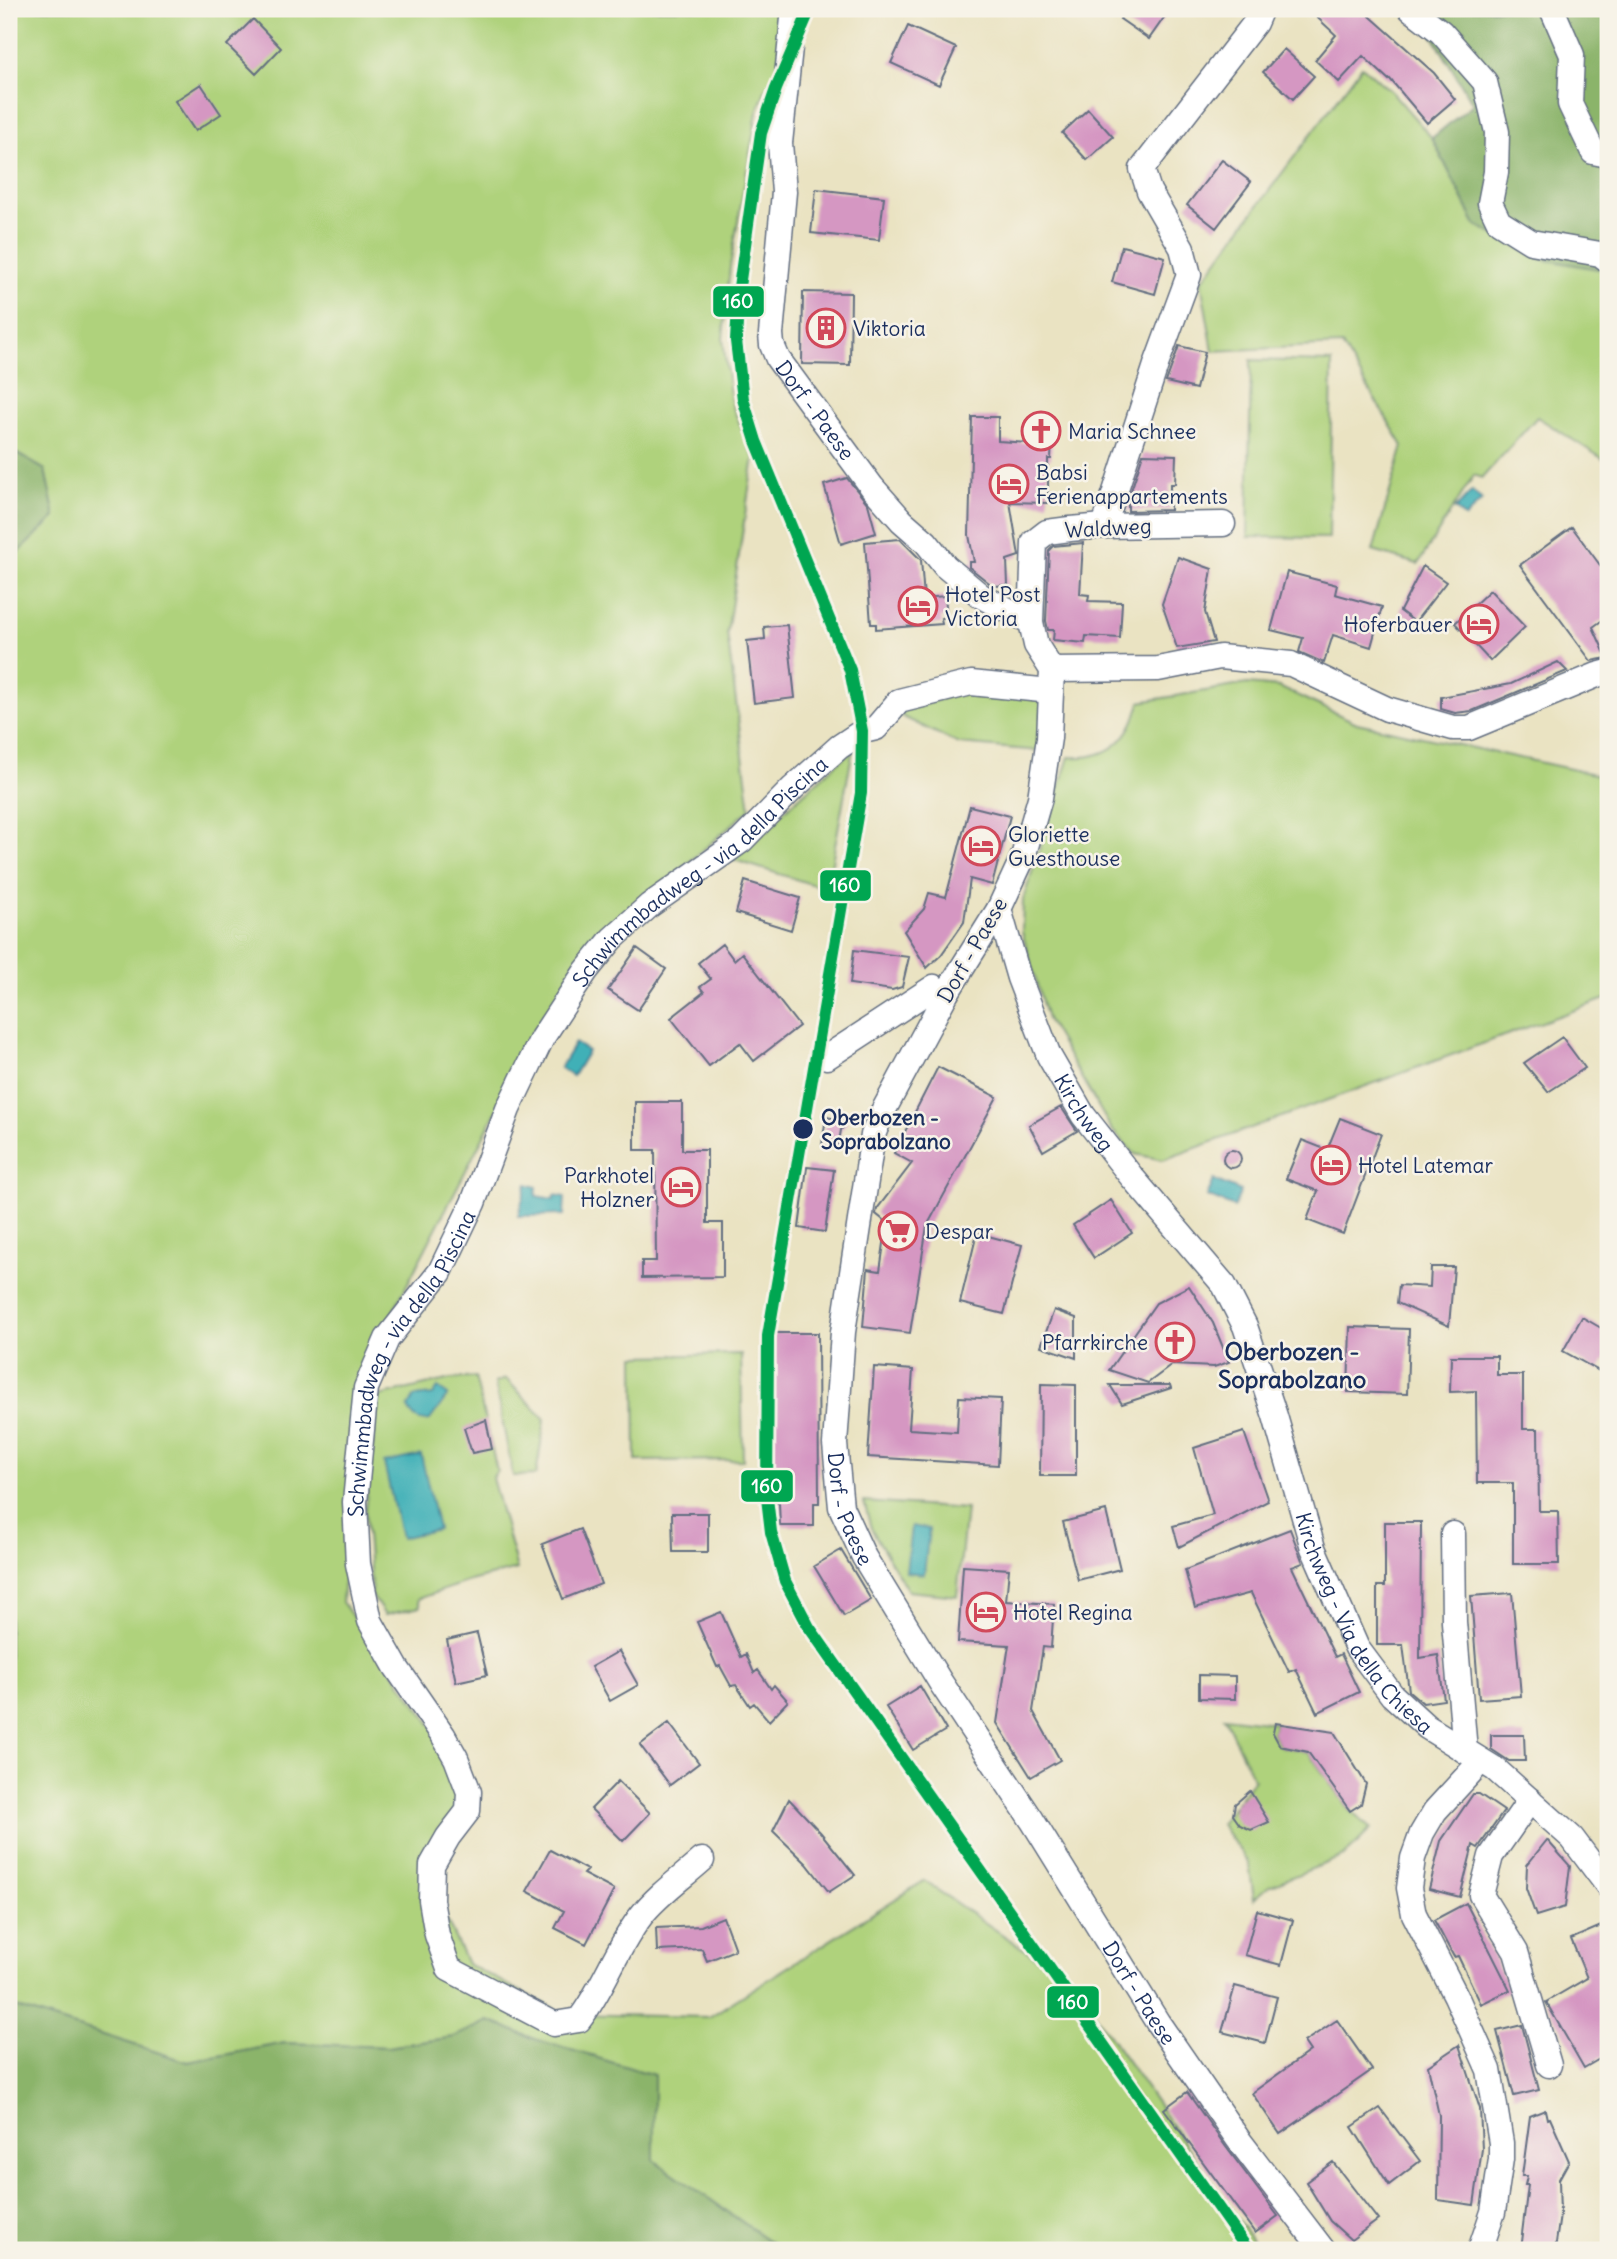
<svg xmlns="http://www.w3.org/2000/svg" width="1617" height="2259" font-family="Delius,sans-serif">
  <style>
    .green { fill: #afd27b; stroke: #65806c; stroke-width: 2 }
    .forest { fill: #8bb46b; stroke: #537264; stroke-width: 2 }
    .water { fill: #3fb0b7; stroke: #2d708a; stroke-width: 2 }
    .building { fill: #d597c2 }
    .lines { fill: none; stroke-linecap: round; stroke-linejoin: round }
    .minor-casing { stroke: #636e81; stroke-width: 27 }
    .minor { stroke: #fff; stroke-width: 24 }
    .rail-1-casing { stroke: #f7f3e8; stroke-width: 18 }
    .rail-1 { stroke: #00a651; stroke-width: 12 }
    .stop-dot { fill: #1b2f5e; stroke: #f7f3e8; stroke-width: 2.5 }
    .labels { text-anchor: middle; dominant-baseline: central; stroke-width: 5; stroke-linejoin: round; paint-order: stroke }
    .poi-label { font-size: 21px; fill: #1b2f5e; stroke: #f7f3e8; text-anchor: start }
    .street-label { font-size: 21px; fill: #1b2f5e; stroke: #f7f3e8 }
    .stop-label { font-size: 21px; font-weight: bold; fill: #1b2f5e; stroke: #f7f3e8; text-anchor: start }
    .quarter-label { font-size: 24px; font-weight: bold; fill: #1b2f5e; stroke: #f7f3e8 }
    .line-badge { stroke: #f7f3e8; stroke-width: 2.5 }
    .badge-label { font-size: 19px; text-anchor: middle; font-weight: bold; fill: #fff }
  </style>
  <rect width="100%" height="100%" fill="#f7f3e8"/>
  <filter id="ink" filterUnits="userSpaceOnUse"><feTurbulence type="fractalNoise" baseFrequency=".0143" numOctaves="2"/><feDisplacementMap in="SourceGraphic" scale="14" xChannelSelector="R" yChannelSelector="G"/><feConvolveMatrix kernelMatrix="1 2 1 2 8 2 1 2 1" color-interpolation-filters="sRGB"/></filter>
  <filter id="wash" filterUnits="userSpaceOnUse"><feTurbulence type="fractalNoise" baseFrequency=".00686" numOctaves="4" result="noise"/><feDisplacementMap in="SourceGraphic" scale="28" xChannelSelector="R" yChannelSelector="G"/><feGaussianBlur stdDeviation="1.57" result="paint"/><feColorMatrix in="noise" values="0 0 0 0 0 0 0 0 0 0 0 0 0 0 0 0 0 1.4 0 .05"/><feComposite in="paint" operator="in"/></filter>
  <g filter="url(#wash)">
    <rect width="100%" height="100%" fill="#eae3c2"/>
    <path class="green" d="M9,9H787L776,73L766,88L757,113L730,267L723,339L731,403L754,457L727,633L750,809L586,952L530,1046L394,1310L361,1379L342,1602L475,1785L439,1866L442,1910L467,1964L565,2014L709,2017L924,1881L1072,1982L1259,2250H782L654,2160L535,2039L489,2021L454,2037L388,2047L285,2043L188,2062L9,2005V561L55,517L45,470L9,449Z
      M1362,66L1393,93L1432,138L1476,225L1604,270L1608,278V462L1537,417L1482,478L1474,475L1418,564L1373,551L1403,446L1342,345L1213,351L1201,282Z
      M1251,360L1332,362L1329,538L1248,537Z
      M1247,684L1279,687L1357,723L1608,777V998L1163,1160L1135,1154L1112,1130L1047,1019L1022,932L1023,900L1069,757C1109,760 1131,739 1140,702Z
      M972,688L1044,694L1039,751L959,744L897,714Z
      M853,749L827,889L731,859Z
      M741,1354L743,1460L636,1461L635,1356Z
      M475,1377L497,1471L492,1478L517,1569L466,1582L418,1599L420,1607L385,1615L372,1596L365,1509L379,1396L451,1379Z
      M506,1379L545,1419L536,1475L513,1476L495,1383Z
      M864,1502L966,1509L957,1596L908,1591L871,1528Z
      M1224,1717L1275,1723L1273,1733L1280,1746L1308,1752L1350,1811L1371,1829L1344,1856L1269,1886L1254,1899L1249,1864L1221,1824L1254,1779Z"/>
    <path class="forest" d="M1404,9H1608V278L1604,270L1541,259L1476,225L1432,138L1473,104L1427,26Z
      M9,449L45,470L55,517L9,561Z
      M9,2005L188,2062L285,2043L388,2047L454,2037L489,2021L535,2039L654,2075V2160L782,2250H9Z"/>
    <path class="water" d="M1472,491L1482,500L1465,518L1455,509Z
      M575,1043L588,1051L573,1076L560,1068Z
      M1214,1180L1241,1191L1234,1207L1207,1196Z
      M527,1184L537,1187L536,1196L554,1199L555,1195L565,1197L564,1215L518,1216Z
      M438,1388L448,1395L430,1420C419,1423 413,1417 408,1408L414,1397L433,1395Z
      M421,1455L438,1529L401,1538L384,1463Z
      M911,1526L929,1529L924,1574L906,1572Z"/>
    <g id="blocks">
      <path class="building" d="M1127,9H1170L1149,39L1120,19Z
        M1308,9H1362L1434,73L1455,99L1427,123L1390,79L1389,80L1363,56L1339,82L1315,60L1336,35Z
        M253,19L281,48L256,74L227,45Z
        M908,26L956,48L939,85L891,63Z
        M1284,49L1314,76L1293,99L1263,72Z
        M201,84L221,114L195,131L175,101Z
        M1088,109L1113,137L1087,160L1062,133Z
        M1222,160L1251,182L1216,228L1187,205Z
        M816,189L884,197L879,240L811,233Z
        M1122,246L1165,257L1155,294L1112,282Z
        M803,292L851,293L850,365L802,364Z
        M1179,346L1205,352L1196,389L1166,382Z
        M972,417H998V441L1029,443L1030,419L1053,420L1051,459H1048V503L1010,502L1019,556L1007,560L1008,585L993,586L969,567V562H974L969,535Z
        M1143,454L1176,455L1175,484H1170V510L1128,511V500Z
        M847,478L868,504L876,533L841,544L824,485Z
        M1572,527L1608,576V616L1593,627L1607,658L1591,661L1520,565Z
        M900,539L921,560L924,598L945,596L947,617L941,618L942,624L876,629V624H871L865,542Z
        M1083,543L1080,594L1089,595L1088,601L1122,602L1120,638L1086,636L1085,643L1053,640L1054,630H1048L1046,621L1049,550L1053,546Z
        M1178,557L1212,569L1205,612L1214,642L1177,648L1162,604Z
        M1423,566L1446,582L1415,622L1400,611Z
        M1287,572L1337,585L1335,594L1382,607L1371,647L1333,635L1324,663L1299,652L1303,638L1271,630Z
        M1490,590L1525,627L1490,661L1455,623Z
        M787,625L795,698L754,703L747,641L765,639L764,627Z
        M1558,662L1567,671L1472,711L1455,713L1441,709V697L1511,684Z
        M970,806L1010,816L992,885L970,879L964,922L941,955L927,968L904,931L924,909L929,893L946,897Z
        M745,881L800,898L791,930L736,913Z
        M722,944L734,960L742,953L799,1026L754,1061L740,1043L709,1066L671,1018L704,992L700,987L711,979L698,963Z
        M637,948L666,969L638,1010L608,990Z
        M854,950L909,957L902,987L892,990L850,984Z
        M1562,1037L1585,1068L1548,1092L1524,1063Z
        M938,1067L997,1097L927,1226L910,1333L863,1327L868,1269L880,1271L887,1223L876,1214L877,1209L912,1163L894,1153Z
        M635,1102H682V1150H707V1223H723V1277L642,1278V1261H656L655,1150H635Z
        M1061,1107L1077,1131L1043,1151L1029,1125Z
        M826,1117L848,1121L841,1130L838,1148L822,1145Z
        M1340,1118L1381,1134L1343,1234L1307,1220L1318,1191L1286,1179L1302,1140L1327,1150Z
        M1223 1159a9 9 0 1 1 18 0a9 9 0 1 1-18 0Z
        M807,1167L834,1170L825,1232L799,1228Z
        M1111,1200L1132,1233L1094,1258L1073,1225Z
        M977,1233L1022,1245L1004,1314L960,1303Z
        M1431,1267H1454L1449,1326L1397,1303L1399,1285L1430,1287Z
        M1189,1286L1213,1323L1229,1362L1214,1367L1172,1365L1148,1383L1109,1370L1156,1303Z
        M1054,1310L1076,1318V1358L1041,1346Z
        M1582,1317L1608,1332V1354L1599,1371L1563,1351Z
        M1350,1327L1409,1329L1407,1394L1348,1392Z
        M773,1333H818L819,1503H814V1526H780L779,1503H773Z
        M1451,1356H1497V1375H1523V1429H1538L1539,1511H1558L1559,1564H1513V1483H1477L1476,1391L1450,1392Z
        M874,1367L913,1370L909,1429L957,1432L959,1397L1001,1399L998,1465L868,1457Z
        M1041,1384L1076,1385V1476H1040Z
        M1110,1385H1170L1171,1388L1122,1404Z
        M486,1420L492,1449L472,1453L464,1428Z
        M1244,1432L1268,1501L1179,1547L1173,1526L1213,1515L1194,1448Z
        M1106,1511L1120,1569L1078,1580L1063,1522Z
        M672,1513H708V1552H673Z
        M1385,1522H1421L1420,1658L1438,1655L1444,1700L1423,1703L1409,1691L1403,1645H1377V1586H1385Z
        M580,1529L601,1584L563,1599L542,1544Z
        M1290,1529L1303,1563L1292,1567L1335,1657L1341,1654L1359,1692L1317,1713L1296,1669L1289,1672L1251,1593L1195,1608L1185,1570Z
        M841,1550L871,1600L844,1616L814,1566Z
        M963,1566L1009,1569L1006,1601L1054,1604L1051,1648L1043,1647L1033,1711L1060,1760L1031,1777L997,1723L1009,1645L958,1642Z
        M1512,1593L1521,1696L1479,1699L1471,1596Z
        M721,1612L741,1657L746,1654L754,1673L758,1670L771,1689L774,1685L788,1701L769,1721L754,1703L750,1706L736,1685L731,1686L720,1666L717,1667L697,1622Z
        M477,1633L487,1675L456,1682L447,1640Z
        M619,1651L638,1685L610,1701L591,1667Z
        M1199,1675L1235,1676V1699L1199,1698Z
        M920,1686L946,1730L913,1750L886,1707Z
        M669,1723L699,1763L670,1785L640,1745Z
        M1275,1723L1334,1732L1366,1784L1361,1804L1350,1811L1308,1752L1280,1746L1273,1733Z
        M1491,1735H1524L1525,1761H1509L1491,1749Z
        M618,1781L650,1813L623,1841L591,1809Z
        M1250,1791L1269,1822L1251,1830L1240,1825L1233,1815L1235,1804Z
        M1473,1794H1479L1504,1811L1478,1848L1473,1845L1460,1897L1429,1889L1441,1841Z
        M789,1799L821,1833L855,1875L829,1892L807,1864L773,1831Z
        M1547,1840L1570,1866L1565,1907L1536,1916L1526,1888L1527,1865Z
        M550,1850L587,1870L583,1874L614,1890L586,1944L555,1928L564,1911L527,1891Z
        M1466,1903L1510,1990L1481,2004L1458,1956L1454,1957L1434,1920Z
        M1257,1910L1293,1920L1281,1965L1245,1955Z
        M723,1917L735,1950L707,1961L702,1949L657,1951L656,1928L701,1926Z
        M1608,1923V2054L1584,2068L1546,2002L1587,1978L1571,1939Z
        M1235,1986L1277,1997L1265,2043L1222,2032Z
        M1337,2020L1372,2070L1280,2134L1252,2093L1310,2051L1304,2042Z
        M1522,2025L1539,2090L1514,2096L1497,2031Z
        M1459,2045L1480,2109L1482,2149L1474,2205L1438,2200L1439,2115L1428,2066Z
        M1187,2092L1226,2147L1278,2216L1255,2233L1164,2109Z
        M1380,2108L1420,2161L1389,2185L1352,2127Z
        M1545,2110L1547,2119L1550,2118L1569,2161L1559,2179L1560,2215L1555,2250H1520L1528,2185H1525L1527,2176H1522L1530,2116Z
        M1333,2162L1378,2220L1351,2240L1330,2221L1306,2182Z"/>
    </g>
  </g>
  <g filter="url(#ink)">
    <use href="#blocks" fill-opacity="0" stroke="#636e81" stroke-width="2"/>
    <g class="lines">
      <defs>
        <g id="minor">
          <path id="s1" d="M794,9L780,143L784,192L771,334L772,345L778,359L872,487L902,521L926,542L945,566L981,596L1031,622"/>
          <path d="M1411,9L1441,32L1485,82L1497,132L1496,172L1490,203L1499,222L1531,242L1600,254L1608,260"/>
          <path d="M1552,9L1572,55L1570,104L1593,152L1608,155"/>
          <path id="s2" d="M1223,524L1104,526L1070,529L1047,532L1034,542L1031,622L1036,645L1052,670L1049,738L1040,798L1023,857L999,909L946,994L881,1115L873,1135L843,1332L835,1444L841,1507L864,1557L941,1683L1032,1820L1158,2023L1238,2139L1323,2250"/>
          <path d="M1104,526L1157,362L1189,275L1182,248L1149,191L1142,169L1255,23L1261,9"/>
          <path d="M1052,670L1158,669L1220,657L1291,664L1387,709L1453,728H1469L1597,675L1608,672"/>
          <path id="s3" d="M999,909L1019,978L1049,1056L1083,1115L1131,1176L1224,1285L1245,1326L1275,1416L1313,1548L1357,1648L1392,1695L1427,1727L1495,1769L1572,1838L1608,1886"/>
          <path d="M827,1057L934,987L946,994"/>
          <path d="M1453,1534L1454,1622L1465,1751"/>
          <path d="M1530,1800L1491,1856L1481,1895L1516,1952L1549,2065"/>
          <path id="s4" d="M702,1860C682,1878 657,1895 641,1916C616,1948 604,1988 579,2020L554,2024L449,1969L437,1935L431,1900L432,1865L448,1837L468,1811L469,1792L456,1758L443,1735L396,1667L370,1621L358,1564L355,1502L366,1388L387,1339L440,1272L473,1203L508,1109L542,1038L586,971L612,939L650,905L741,841L793,788L839,747L863,731L876,728L899,701L971,683L1051,691"/>
          <path d="M1480,2250L1493,2212L1501,2159V2143L1489,2070L1456,1996L1414,1914L1409,1888L1413,1858L1422,1833L1435,1811L1481,1761"/>
        </g>
      </defs>
      <use href="#minor" class="minor-casing"/>
      <use href="#minor" class="minor"/>
      <defs>
        <path id="rail-1" d="M810,9L776,89L761,133L739,287L736,341L743,399L756,441L850,670L862,731L861,793L768,1336L767,1498L771,1532L785,1581L809,1627L1248,2250"/>
      </defs>
      <use href="#rail-1" class="rail-1-casing"/>
      <use href="#rail-1" class="rail-1"/>
    </g>
  </g>
  <defs>
    <symbol id="building-ring" viewBox="-11 -11 22 22"><circle r="9.5" fill="#f7f3e8" stroke="#d1495b" stroke-width="1.5"/><path d="M-4-6H4V6H1V3H-1V6H-4ZM-2.5-4.3h1.7v1.8h-1.7ZM.8-4.3h1.7v1.8H.8ZM-2.5-1h1.7V.8h-1.7ZM.8-1h1.7V.8H.8Z" fill="#d1495b"/></symbol>
    <symbol id="church-ring" viewBox="-11 -11 22 22"><circle r="9.5" fill="#f7f3e8" stroke="#d1495b" stroke-width="1.5"/><path d="M-1.2-6h2.4v3.5h3.3v2.4h-3.3V6h-2.4V-.1h-3.3v-2.4h3.3Z" fill="#d1495b"/></symbol>
    <symbol id="hotel-ring" viewBox="-11 -11 22 22"><circle r="9.5" fill="#f7f3e8" stroke="#d1495b" stroke-width="1.5"/><path d="M-6-4.5h1.5V1H6V5H4.5V3h-9V5H-6ZM-4 0a1.8 1.8 0 1 1 3.6 0ZM.5 0V-2.5h3Q6-2.5 6 0Z" fill="#d1495b"/></symbol>
    <symbol id="supermarket-ring" viewBox="-11 -11 22 22"><circle r="9.5" fill="#f7f3e8" stroke="#d1495b" stroke-width="1.5"/><path d="M-6-5.5h2.5l.6 2H6L4.5 2H-2.5L-4.4-4H-6ZM-1.5 3.2a1.3 1.3 0 1 0 .1 0ZM3 3.2a1.3 1.3 0 1 0 .1 0Z" fill="#d1495b"/></symbol>
  </defs>
  <g fill-rule="evenodd">
    <use href="#building-ring" x="804" y="306" width="44" height="44"/>
    <use href="#church-ring" x="1019" y="409" width="44" height="44"/>
    <use href="#hotel-ring" x="987" y="462" width="44" height="44"/>
    <use href="#hotel-ring" x="896" y="584" width="44" height="44"/>
    <use href="#hotel-ring" x="1457" y="602" width="44" height="44"/>
    <use href="#hotel-ring" x="959" y="824" width="44" height="44"/>
    <use href="#hotel-ring" x="1309" y="1143" width="44" height="44"/>
    <use href="#hotel-ring" x="659" y="1165" width="44" height="44"/>
    <use href="#supermarket-ring" x="876" y="1209" width="44" height="44"/>
    <use href="#church-ring" x="1153" y="1320" width="44" height="44"/>
    <use href="#hotel-ring" x="964" y="1590" width="44" height="44"/>
  </g>
  <circle class="stop-dot" cx="803" cy="1129" r="11"/>
  <g class="labels">
    <g class="poi-label">
      <text x="853" y="328">Viktoria</text>
      <text x="1068" y="431">Maria Schnee</text>
      <text x="1036" y="472">Babsi<tspan x="1036" dy="24">Ferienappartements</tspan></text>
      <text x="945" y="594">Hotel Post<tspan x="945" dy="24">Victoria</tspan></text>
      <text x="1452" y="624" text-anchor="end">Hoferbauer</text>
      <text x="1008" y="834">Gloriette<tspan x="1008" dy="24">Guesthouse</tspan></text>
      <text x="1358" y="1165">Hotel Latemar</text>
      <text x="654" y="1175" text-anchor="end">Parkhotel<tspan x="654" dy="24">Holzner</tspan></text>
      <text x="925" y="1231">Despar</text>
      <text x="1148" y="1342" text-anchor="end">Pfarrkirche</text>
      <text x="1013" y="1612">Hotel Regina</text>
    </g>
    <g class="street-label">
      <text stroke="none"><textPath href="#s1" startOffset="416">Dorf - Paese</textPath></text>
      <text transform="translate(1108 528) rotate(-3)">Waldweg</text>
      <text stroke="none"><textPath href="#s4" startOffset="1598">Schwimmbadweg - via della Piscina</textPath></text>
      <text transform="translate(972 950) rotate(-60)">Dorf - Paese</text>
      <text stroke="none"><textPath href="#s3" startOffset="222">Kirchweg</textPath></text>
      <text stroke="none"><textPath href="#s4" startOffset="1010">Schwimmbadweg - via della Piscina</textPath></text>
      <text stroke="none"><textPath href="#s2" startOffset="1211">Dorf - Paese</textPath></text>
      <text stroke="none"><textPath href="#s3" startOffset="814">Kirchweg - Via della Chiesa</textPath></text>
      <text stroke="none"><textPath href="#s2" startOffset="1778">Dorf - Paese</textPath></text>
    </g>
    <g class="stop-label">
      <text x="821" y="1117">Oberbozen -<tspan x="821" dy="24">Soprabolzano</tspan></text>
    </g>
    <g class="quarter-label">
      <text x="1292" y="1351">Oberbozen -<tspan x="1292" dy="28">Soprabolzano</tspan></text>
    </g>
  </g>
  <g class="line-badge">
    <rect x="712" y="285" width="53" height="33" rx="7" fill="#00a651"/>
    <rect x="819" y="869" width="53" height="33" rx="7" fill="#00a651"/>
    <rect x="740" y="1469" width="54" height="34" rx="7" fill="#00a651"/>
    <rect x="1046" y="1985" width="54" height="34" rx="7" fill="#00a651"/>
  </g>
  <g class="badge-label">
    <text x="738" y="308">160</text>
    <text x="845" y="892">160</text>
    <text x="767" y="1493">160</text>
    <text x="1073" y="2009">160</text>
  </g>
  <rect width="1617" height="2259" fill="none" stroke="#f7f3e8" stroke-width="35"/>
</svg>
